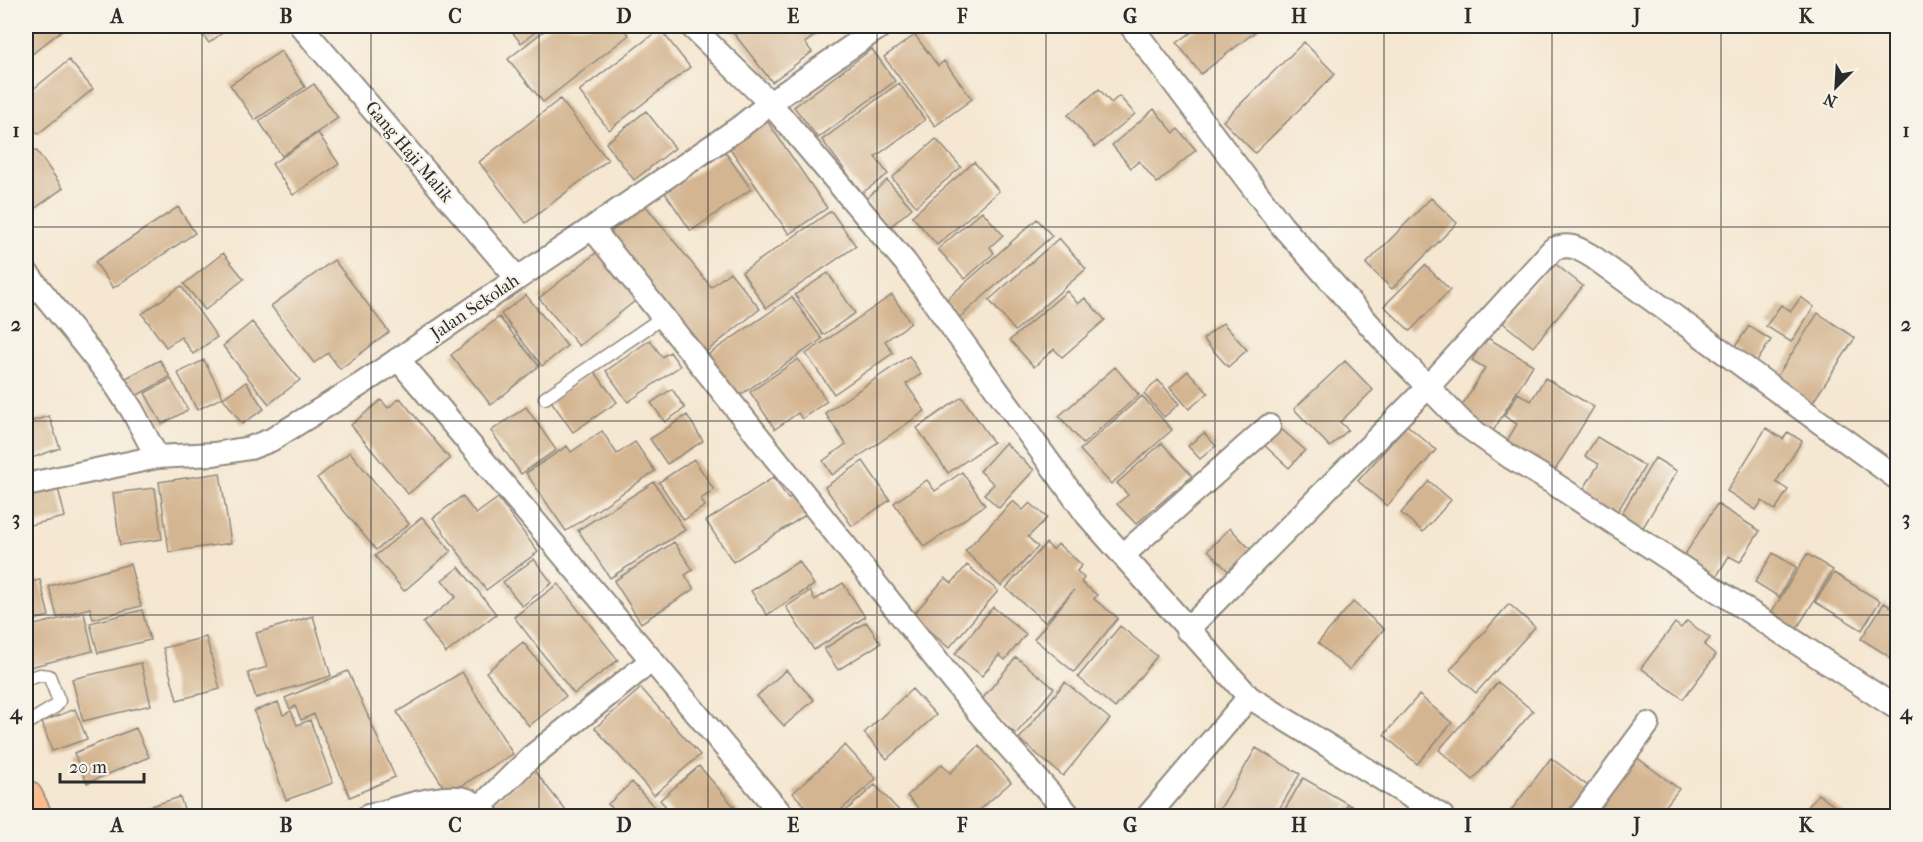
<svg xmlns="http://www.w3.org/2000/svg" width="1923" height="842" font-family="'IM FELL French Canon',serif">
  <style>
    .building { fill: #d4b591 }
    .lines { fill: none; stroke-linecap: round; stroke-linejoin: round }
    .service-casing { stroke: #90897e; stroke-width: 15 }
    .minor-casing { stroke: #90897e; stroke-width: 26 }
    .primary-casing { stroke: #90897e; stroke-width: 36 }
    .service { stroke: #fff; stroke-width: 12 }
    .minor { stroke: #fff; stroke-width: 22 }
    .primary { stroke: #fabc8b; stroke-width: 33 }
    .grid { fill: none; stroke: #2b2b2b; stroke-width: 1.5; stroke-opacity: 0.55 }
    .labels { text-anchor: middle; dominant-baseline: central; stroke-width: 4.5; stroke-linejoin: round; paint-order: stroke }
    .street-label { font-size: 18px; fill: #2b2b2b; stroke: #f7f3e8 }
    .neatline { fill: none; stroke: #2b2b2b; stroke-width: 2 }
    .grid-label { font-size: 20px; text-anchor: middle; font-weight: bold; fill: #2b2b2b }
  </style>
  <rect width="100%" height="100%" fill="#f7f3e8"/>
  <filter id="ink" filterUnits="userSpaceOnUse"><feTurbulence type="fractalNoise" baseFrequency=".0167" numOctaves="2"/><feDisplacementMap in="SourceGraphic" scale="12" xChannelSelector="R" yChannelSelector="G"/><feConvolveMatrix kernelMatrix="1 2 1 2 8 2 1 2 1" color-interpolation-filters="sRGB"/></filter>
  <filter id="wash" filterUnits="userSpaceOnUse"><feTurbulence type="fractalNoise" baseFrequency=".008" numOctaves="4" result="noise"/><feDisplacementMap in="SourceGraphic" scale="24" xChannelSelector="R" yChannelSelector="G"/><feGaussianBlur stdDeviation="1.35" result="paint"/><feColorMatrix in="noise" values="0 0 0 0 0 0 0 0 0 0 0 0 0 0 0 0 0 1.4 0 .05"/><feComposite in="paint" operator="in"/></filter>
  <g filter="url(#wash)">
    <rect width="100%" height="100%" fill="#f5e7d1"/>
    <g id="blocks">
      <path class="building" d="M26,26H67L26,59Z
        M196,26H231L209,43Z
        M507,26H543L521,43Z
        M550,26H621L629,35L543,102L508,59Z
        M728,26H827L805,43L812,52L772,82Z
        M1200,26H1258L1260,28L1201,74L1177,43Z
        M660,29L690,67L609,130L579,91Z
        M915,35L938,66L944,61L972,99L935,126L884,57Z
        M1304,42L1335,74L1255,153L1223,121Z
        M872,49L895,81L818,138L794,107Z
        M281,51L305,87L255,120L230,85Z
        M69,60L93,89L38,134L26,119V95Z
        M899,83L925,120L875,157L888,174L862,193L822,140Z
        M314,84L338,118L282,156L259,121Z
        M1099,89L1111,103L1119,96L1135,114L1095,147L1068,115Z
        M560,99L608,160L526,223L479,162Z
        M1154,109L1174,133L1178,129L1196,150L1157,183L1139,161L1131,168L1112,145Z
        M646,111L675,148L634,180L606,143Z
        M765,118L827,208L789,234L727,144Z
        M318,133L339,164L293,195L272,164Z
        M936,139L961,167L916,206L892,178Z
        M36,150L63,188L26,215V158Z
        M725,152L751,189L691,231L665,193Z
        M974,162L999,191L937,245L912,216Z
        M887,180L912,208L889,228L865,200Z
        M1431,198L1457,223L1392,289L1366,264Z
        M645,205L711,287L730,272L760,309L702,355L606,236Z
        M178,207L195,233L113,288L95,262Z
        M831,211L856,246L766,308L742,272Z
        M982,211L1003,235L990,247L994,253L965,279L938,249Z
        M1037,219L1052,236L960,317L946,300Z
        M1059,238L1086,269L1015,331L989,300Z
        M601,249L640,297L579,346L539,298Z
        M223,253L244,279L205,310L184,284Z
        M334,260L389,332L340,369L328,353L314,363L271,306Z
        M1553,262L1583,286L1533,347L1503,323Z
        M1425,265L1450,290L1410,331L1384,306Z
        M828,273L855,313L823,335L795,295Z
        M181,286L217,337L193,354L181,337L166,347L142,314Z
        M1067,291L1078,304L1085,298L1105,320L1062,357L1054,349L1034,367L1010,340Z
        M526,295L567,346L542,366L501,314Z
        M892,295L911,323L885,341L893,353L834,394L806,354Z
        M792,297L822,339L736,398L706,356Z
        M1801,297L1814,307L1791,342L1766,326L1781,305L1791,311Z
        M1818,313L1855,338L1811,405L1774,381Z
        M499,317L539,366L491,405L451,355Z
        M252,322L300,380L269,404L223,346Z
        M1223,323L1247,350L1228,367L1203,339Z
        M1749,326L1771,340L1756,363L1734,348Z
        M1486,337L1533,365L1492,433L1458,412L1485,368L1472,360Z
        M650,340L662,357L670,352L680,366L628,402L606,371Z
        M909,356L921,374L906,384L925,411L832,475L823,461L846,444L825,413Z
        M798,359L827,401L802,419L798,413L775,429L750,392Z
        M160,360L170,377L136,396L126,378Z
        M204,360L223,397L197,410L178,373Z
        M1345,361L1373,390L1340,422L1348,430L1330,447L1294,409Z
        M1115,367L1139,395L1083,444L1059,416Z
        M594,371L617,402L573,432L551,401Z
        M1188,371L1208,393L1189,409L1170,387Z
        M1545,378L1594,407L1552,475L1504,446L1517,424L1504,416L1518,393L1531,401Z
        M171,379L188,410L162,424L145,393Z
        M1158,380L1179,404L1164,417L1144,394Z
        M246,382L264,409L242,424L223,398Z
        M672,389L685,408L665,422L651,403Z
        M1142,396L1172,430L1111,484L1080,450Z
        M962,397L993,442L948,473L917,428Z
        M400,398L450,459L408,494L351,425L381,400L388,408Z
        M526,407L556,450L521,474L491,431Z
        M687,415L703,441L667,464L650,439Z
        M49,416L60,448L26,460V423Z
        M1407,425L1436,450L1387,506L1358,481Z
        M1279,427L1305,450L1289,468L1264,445Z
        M1766,428L1783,439L1788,432L1802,441L1776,482L1788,490L1775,510L1762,501L1756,510L1727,491Z
        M602,431L617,454L635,442L655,471L566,531L526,473L567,446L571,452Z
        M1204,433L1216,446L1200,459L1188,446Z
        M1597,437L1645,466L1613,519L1578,498L1599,464L1585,456Z
        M1005,443L1034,470L999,508L984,494L994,484L980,471Z
        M1162,443L1192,476L1136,524L1117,504L1128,495L1117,483Z
        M350,452L409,524L376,550L317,478Z
        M1655,458L1677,471L1639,534L1617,521Z
        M694,459L714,490L701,499L705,506L684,520L659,482Z
        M863,461L890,500L852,526L825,487Z
        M962,472L985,505L924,547L894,503L927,480L935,491Z
        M220,473L231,543L169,552L159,482Z
        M774,477L788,499L797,493L810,512L733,562L706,521Z
        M1429,481L1451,500L1423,532L1401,513Z
        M654,482L685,530L610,578L578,530Z
        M57,484L65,517L26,526V491Z
        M155,488L162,539L120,545L113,493Z
        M462,496L476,514L498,498L538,552L486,590L433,518Z
        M1013,501L1023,510L1030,503L1047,518L1028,537L1038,547L1001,586L965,551Z
        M1717,504L1760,531L1740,562L1729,556L1715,579L1682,559Z
        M422,517L451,551L404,591L375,556Z
        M1230,528L1254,553L1231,574L1208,550Z
        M674,542L693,570L685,575L694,589L641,623L614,581Z
        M1046,543L1053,550L1058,544L1082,565L1077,571L1084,578L1081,582L1097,595L1094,599L1118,618L1074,672L1034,639L1074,590L1045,622L1006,588Z
        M1773,553L1796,567L1779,597L1755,582Z
        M1807,554L1833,570L1796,630L1771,613Z
        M534,559L552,583L522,606L503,582Z
        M799,561L814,585L767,615L751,591Z
        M130,564L141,606L93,619L90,608L57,617L49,586Z
        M967,565L998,591L949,648L912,616L945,578L952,583Z
        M459,567L496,614L446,653L423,623L456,597L442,580Z
        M1834,573L1880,601L1862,630L1815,602Z
        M40,580L49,616L26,622V583Z
        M843,583L865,617L814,650L786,607L810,591L815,600Z
        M558,584L618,660L574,694L514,617Z
        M1353,602L1384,629L1349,670L1318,643Z
        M1884,603L1898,611V662L1861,639Z
        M1509,604L1535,627L1476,693L1450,670Z
        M993,607L1026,634L1005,660L999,655L982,676L955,654Z
        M142,610L150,640L98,653L90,623Z
        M84,613L93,651L26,668V627Z
        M313,616L331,676L256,698L248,673L267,667L256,633Z
        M1687,621L1710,638L1704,645L1716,655L1683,699L1641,668L1675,623L1681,628Z
        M866,622L881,643L838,670L824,649Z
        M1120,626L1157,656L1115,708L1078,677Z
        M206,637L220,689L177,700L163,648Z
        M523,642L566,696L529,726L486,672Z
        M1016,657L1054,688L1016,734L979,703Z
        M141,663L151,705L83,721L72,679Z
        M786,670L814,700L784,726L757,696Z
        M348,671L395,777L350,797L314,714L301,720L295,706L290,709L285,698Z
        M462,672L513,754L448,794L397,712Z
        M1065,682L1110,719L1063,776L1019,739Z
        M1498,682L1533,711L1473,780L1439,750Z
        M641,688L700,755L654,795L595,728Z
        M912,689L936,715L887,759L864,733Z
        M1419,695L1452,723L1417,764L1384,735Z
        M278,702L283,715L291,711L297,725L310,720L333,783L286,800L254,711Z
        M75,709L87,739L52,751L42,722Z
        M136,728L149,757L87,783L74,753Z
        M845,745L876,779L834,816H814L793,793Z
        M979,746L1011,782L973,816H926L907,796L942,764L950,773Z
        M1256,748L1300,774L1275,816H1216Z
        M1632,754L1679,789L1658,816H1612L1595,804Z
        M1551,758L1589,787L1567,816H1507Z
        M699,766L739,812L735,816H674L660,800Z
        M534,770L570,816H496L487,806Z
        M1303,778L1348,804L1340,816H1281Z
        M632,782L662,816H619L608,804Z
        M875,785L904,816H840Z
        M1818,794L1848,816H1801Z
        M180,797L186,815L119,816Z
        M1350,805L1370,816H1343Z"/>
    </g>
  </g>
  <g filter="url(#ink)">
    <use href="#blocks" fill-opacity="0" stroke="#90897e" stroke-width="1.5"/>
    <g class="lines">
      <defs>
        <path id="service" d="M545,398L663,317
          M26,679L40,675L49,676L59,701L56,706L26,724"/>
        <path id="minor" d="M301,26L517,278
          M691,26L770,103L905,262L1087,515L1249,697L1442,816
          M1131,26L1282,226L1393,351L1465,425L1510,457L1550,481L1898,709
          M592,228L978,712L1070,816
          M26,272L111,378L132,410L157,457
          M398,359L783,816
          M26,485L157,457L214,454L250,448L271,440L363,383L592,228L740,127L770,103L881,26
          M1123,555L1269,426
          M1187,630L1428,387L1553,249C1570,242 1579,249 1593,257L1898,479
          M480,807L531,757L652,660
          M368,816C394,810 445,790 470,801C478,804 483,810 488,816
          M1148,816L1249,697
          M1580,816L1648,724"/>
        <path id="primary" d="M26,797L35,816"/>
      </defs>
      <use href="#service" class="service-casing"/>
      <use href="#minor" class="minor-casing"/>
      <use href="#primary" class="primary-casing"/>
      <use href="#service" class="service"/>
      <use href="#minor" class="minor"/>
      <use href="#primary" class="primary"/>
    </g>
  </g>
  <path class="grid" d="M202,26V816M371,26V816M539,26V816M708,26V816M877,26V816M1046,26V816M1215,26V816M1384,26V816M1552,26V816M1721,26V816M26,227H1898M26,421H1898M26,615H1898"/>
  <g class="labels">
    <g class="street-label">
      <text transform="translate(409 152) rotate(50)">Gang Haji Malik</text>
      <text transform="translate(475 307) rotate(-34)">Jalan Sekolah</text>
    </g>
  </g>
  <rect width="1923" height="842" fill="none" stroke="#f7f3e8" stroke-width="66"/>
  <g transform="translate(1836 87) rotate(204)" stroke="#f7f3e8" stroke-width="4.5" paint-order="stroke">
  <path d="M0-4.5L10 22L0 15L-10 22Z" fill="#2b2b2b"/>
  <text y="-9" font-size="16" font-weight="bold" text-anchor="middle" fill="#2b2b2b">N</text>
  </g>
  <path d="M60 773v9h84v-9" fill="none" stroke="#2b2b2b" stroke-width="3"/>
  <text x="69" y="773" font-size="18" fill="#2b2b2b" stroke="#f7f3e8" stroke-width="4.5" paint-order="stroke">20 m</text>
  <rect x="33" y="33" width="1857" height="776" class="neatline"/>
  <g class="grid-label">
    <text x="117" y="23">A</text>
    <text x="286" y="23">B</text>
    <text x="455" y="23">C</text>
    <text x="624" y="23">D</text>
    <text x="793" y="23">E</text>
    <text x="962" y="23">F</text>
    <text x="1130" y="23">G</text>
    <text x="1299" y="23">H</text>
    <text x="1468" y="23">I</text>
    <text x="1637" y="23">J</text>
    <text x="1806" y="23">K</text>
    <text x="16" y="137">1</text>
    <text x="1906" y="137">1</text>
    <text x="16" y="331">2</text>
    <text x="1906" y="331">2</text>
    <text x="16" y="525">3</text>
    <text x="1906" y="525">3</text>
    <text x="16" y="719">4</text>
    <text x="1906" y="719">4</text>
    <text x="117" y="832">A</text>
    <text x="286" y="832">B</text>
    <text x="455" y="832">C</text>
    <text x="624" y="832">D</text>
    <text x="793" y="832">E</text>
    <text x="962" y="832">F</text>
    <text x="1130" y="832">G</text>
    <text x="1299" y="832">H</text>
    <text x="1468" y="832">I</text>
    <text x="1637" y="832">J</text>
    <text x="1806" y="832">K</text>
  </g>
</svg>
